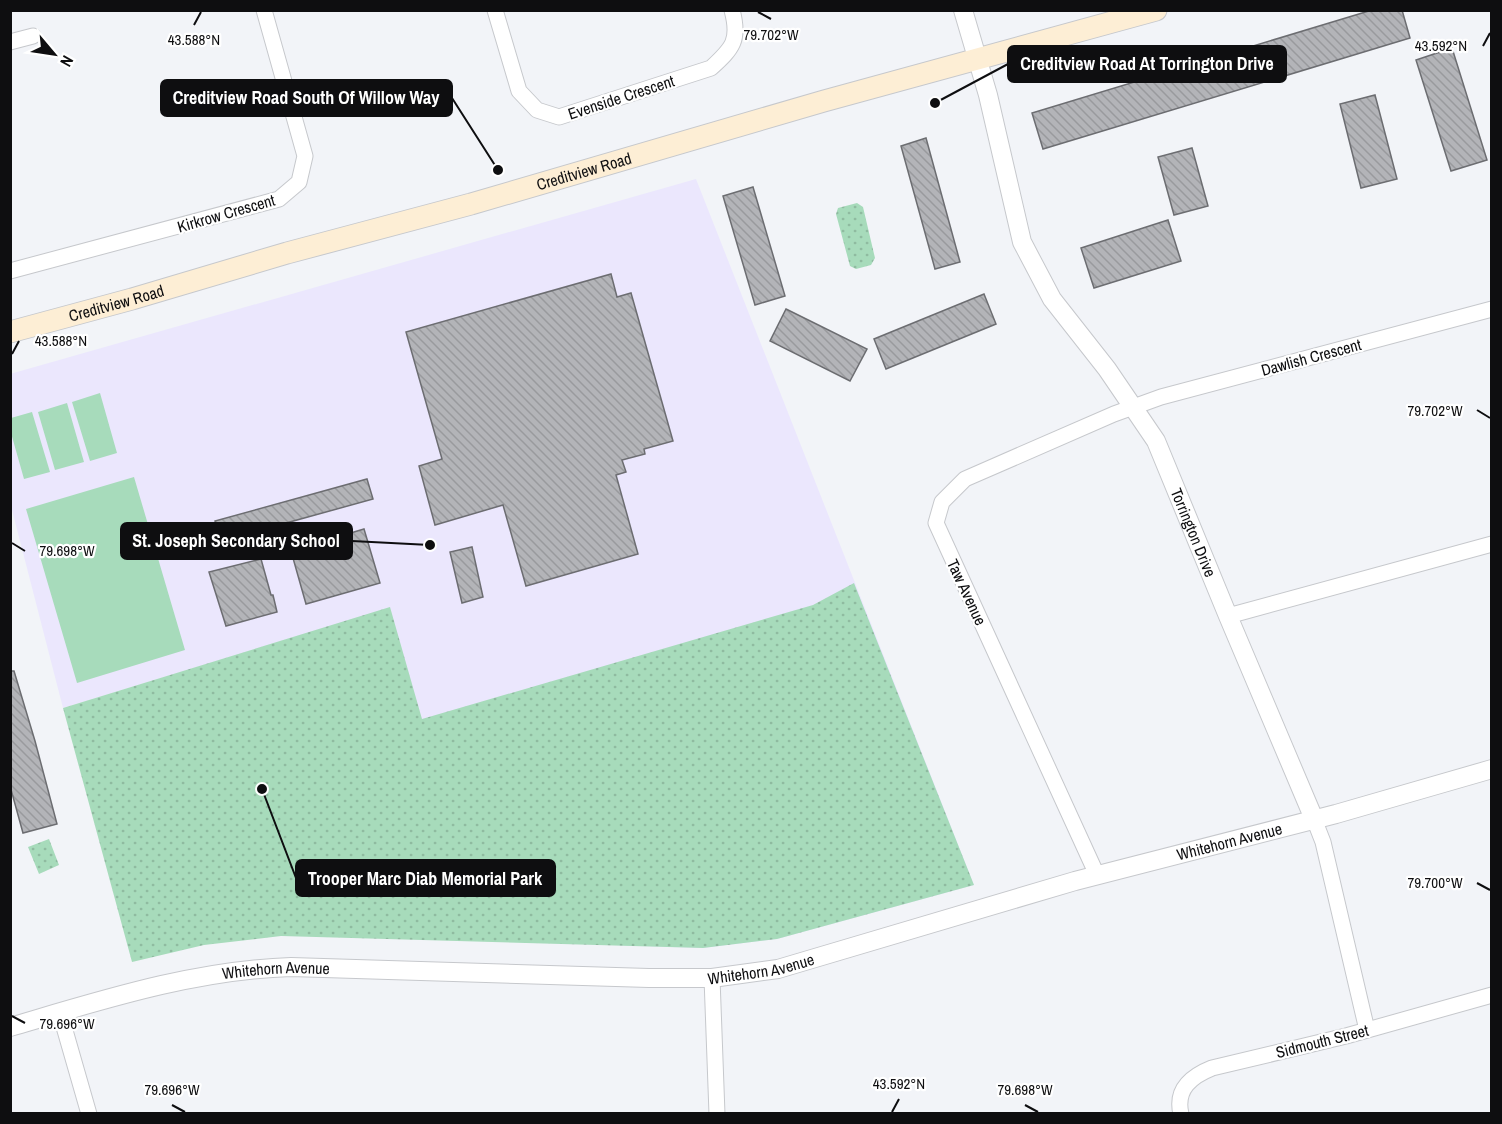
<svg xmlns="http://www.w3.org/2000/svg" width="1502" height="1124" font-family="'Archivo Narrow',sans-serif">
  <style>
    .education { fill: #ebe7fd }
    .grass { fill: #a7dbbb }
    .park { fill: url(#park-dots) }
    .building { fill: url(#building-back-hatch); stroke: #6c6d71; stroke-width: 1.5 }
    .lines { fill: none; stroke-linecap: round; stroke-linejoin: round }
    .minor-casing { stroke: #c6c8cc; stroke-width: 17 }
    .tertiary-casing { stroke: #c6c8cc; stroke-width: 20 }
    .secondary-casing { stroke: #c6c8cc; stroke-width: 23 }
    .minor { stroke: #fff; stroke-width: 15 }
    .tertiary { stroke: #fff; stroke-width: 18 }
    .secondary { stroke: #fdeed5; stroke-width: 21 }
    .ticks { fill: none; stroke: #0e0e10; stroke-width: 2 }
    .labels { text-anchor: middle; dominant-baseline: central; stroke-width: 4.5; stroke-linejoin: round; paint-order: stroke }
    .street-label { font-size: 16px; fill: #0e0e10; stroke: #fff }
    .ticks-label { font-size: 15px; text-anchor: middle; fill: #0e0e10; stroke: #fff; stroke-width: 4.5; stroke-linejoin: round; paint-order: stroke }
    .leader { fill: none; stroke: #0e0e10; stroke-width: 2 }
    .callout-dot { fill: #0e0e10; stroke: #fff; stroke-width: 2 }
    .callout { fill: #0e0e10; stroke: #0e0e10; stroke-width: 2 }
    .callout-label { font-size: 18px; text-anchor: middle; font-weight: bold; fill: #fff }
  </style>
  <defs>
    <pattern id="park-dots" width="8" height="8" patternUnits="userSpaceOnUse" patternTransform="scale(1.5)"><rect width="8" height="8" fill="#a7dbbb"/><path d="M2 2h.1M6 6h.1" fill="none" stroke="#8fbba0" stroke-width="1.8" stroke-linecap="round"/></pattern>
    <pattern id="building-back-hatch" width="6" height="6" patternUnits="userSpaceOnUse" patternTransform="scale(1.5)"><rect width="6" height="6" fill="#b3b4b8"/><path d="M-1 5l2 2M0 0l6 6M5-1l2 2" fill="none" stroke="#999a9d"/></pattern>
  </defs>
  <rect width="100%" height="100%" fill="#f2f4f8"/>
  <path class="education" d="M696,179L974,885L777,939L703,948L462,940L390,608L63,708L11,506L10,374Z"/>
  <path class="grass" d="M100,393L117,453L90,461L72,402Z
    M67,403L84,462L55,470L38,412Z
    M32,412L50,472L24,479L11,433V418Z
    M134,477L185,650L77,683L26,509Z"/>
  <path class="park" d="M857,203L863,207L875,258L871,265L856,269L850,266L836,214L838,208Z
    M854,583L974,885L777,939L703,948L281,936L204,945L132,962L63,708L390,607L422,719L813,605Z
    M49,839L59,865L39,874L28,847Z"/>
  <path class="building" d="M1372,10H1402L1410,38L1043,149L1032,113Z
    M1452,48L1487,160L1451,171L1416,60Z
    M1375,95L1397,179L1361,188L1340,104Z
    M926,138L960,262L935,269L901,146Z
    M1192,148L1208,206L1174,215L1158,157Z
    M753,187L785,296L755,305L723,196Z
    M1168,220L1181,261L1094,288L1081,248Z
    M611,274L617,297L631,293L673,441L644,449L645,454L622,460L626,472L616,475L638,554L526,586L503,505L435,525L419,466L442,459L406,332Z
    M984,294L996,324L886,369L874,339Z
    M786,309L867,349L850,381L770,341Z
    M367,479L373,499L221,541L215,521Z
    M364,529L380,583L306,604L291,551Z
    M472,547L483,597L462,603L450,552Z
    M261,559L271,595H273L277,612L226,626L209,572Z
    M10,671H14L35,741L57,824L23,833L10,786Z"/>
  <g class="lines">
    <defs>
      <path id="minor" d="M495,10L519,91L537,110L559,117L711,68C733,48 740,40 732,10
        M10,42L33,36
        M10,271L279,199L299,182L305,156L264,10
        M1228,616L1492,544
        M1314,819L1323,842L1367,1030
        M1097,875L936,523L942,502L965,479L1114,414L1161,397L1492,309
        M712,978L717,1114
        M60,1013L89,1114
        M1181,1114C1175,1089 1192,1076 1212,1068L1346,1036L1492,995"/>
      <g id="tertiary">
        <path id="s1" d="M963,10L988,95L1022,242L1052,299L1107,369L1156,441L1228,616L1314,819"/>
        <path id="s2" d="M10,1027C102,1000 195,970 291,967L649,978H712L778,969L1075,881L1336,814L1492,769"/>
      </g>
      <g id="secondary">
        <path id="s3" d="M10,332L132,299L287,253L471,204L824,101L1156,10"/>
      </g>
    </defs>
    <use href="#minor" class="minor-casing"/>
    <use href="#tertiary" class="tertiary-casing"/>
    <use href="#secondary" class="secondary-casing"/>
    <use href="#minor" class="minor"/>
    <use href="#tertiary" class="tertiary"/>
    <use href="#secondary" class="secondary"/>
  </g>
  <path class="ticks" d="M758,12L771,19M194,25L201,12M1483,46L1490,33M12,354L19,341M1477,410L1490,418M12,543L25,551M1477,883L1490,890M12,1016L25,1023M172,1105L185,1112M1025,1105L1038,1112M892,1112L899,1099"/>
  <g class="labels">
    <g class="street-label">
      <text transform="translate(621 97) rotate(-18)">Evenside Crescent</text>
      <text stroke="none"><textPath href="#s3" startOffset="596">Creditview Road</textPath></text>
      <text transform="translate(226 213) rotate(-16)">Kirkrow Crescent</text>
      <text stroke="none"><textPath href="#s3" startOffset="110">Creditview Road</textPath></text>
      <text transform="translate(1311 357) rotate(-15)">Dawlish Crescent</text>
      <text stroke="none"><textPath href="#s1" startOffset="579">Torrington Drive</textPath></text>
      <text transform="translate(967 592) rotate(65)">Taw Avenue</text>
      <text stroke="none"><textPath href="#s2" startOffset="1245">Whitehorn Avenue</textPath></text>
      <text stroke="none"><textPath href="#s2" startOffset="759">Whitehorn Avenue</textPath></text>
      <text stroke="none"><textPath href="#s2" startOffset="273">Whitehorn Avenue</textPath></text>
      <text transform="translate(1322 1041) rotate(-14)">Sidmouth Street</text>
    </g>
  </g>
  <g class="ticks-label">
    <text x="771" y="40">79.702°W</text>
    <text x="194" y="45">43.588°N</text>
    <text x="1441" y="51">43.592°N</text>
    <text x="61" y="346">43.588°N</text>
    <text x="1435" y="416">79.702°W</text>
    <text x="67" y="556">79.698°W</text>
    <text x="1435" y="888">79.700°W</text>
    <text x="67" y="1029">79.696°W</text>
    <text x="899" y="1089">43.592°N</text>
    <text x="172" y="1095">79.696°W</text>
    <text x="1025" y="1095">79.698°W</text>
  </g>
  <path class="leader" d="M935 103L1008 64M498 170L452 98M430 545L352 541M262 789L296 878"/>
  <g class="callout-dot">
    <circle cx="935" cy="103" r="6"/>
    <circle cx="498" cy="170" r="6"/>
    <circle cx="430" cy="545" r="6"/>
    <circle cx="262" cy="789" r="6"/>
  </g>
  <g class="callout">
    <rect x="1008" y="46" width="278" height="36" rx="6"/>
    <rect x="161" y="80" width="291" height="36" rx="6"/>
    <rect x="121" y="523" width="231" height="36" rx="6"/>
    <rect x="296" y="860" width="259" height="36" rx="6"/>
  </g>
  <g class="callout-label">
    <text x="1147" y="70">Creditview Road At Torrington Drive</text>
    <text x="306" y="104">Creditview Road South Of Willow Way</text>
    <text x="236" y="547">St. Joseph Secondary School</text>
    <text x="425" y="885">Trooper Marc Diab Memorial Park</text>
  </g>
  <rect width="1502" height="1124" fill="none" stroke="#0e0e10" stroke-width="24"/>
  <g transform="translate(54 54) rotate(119)" stroke="#ffffff" stroke-width="4.5" paint-order="stroke">
  <path d="M0-4.5L10 22L0 15L-10 22Z" fill="#0e0e10"/>
  <text y="-9" font-size="16" font-weight="bold" text-anchor="middle" fill="#0e0e10">N</text>
  </g>
</svg>
